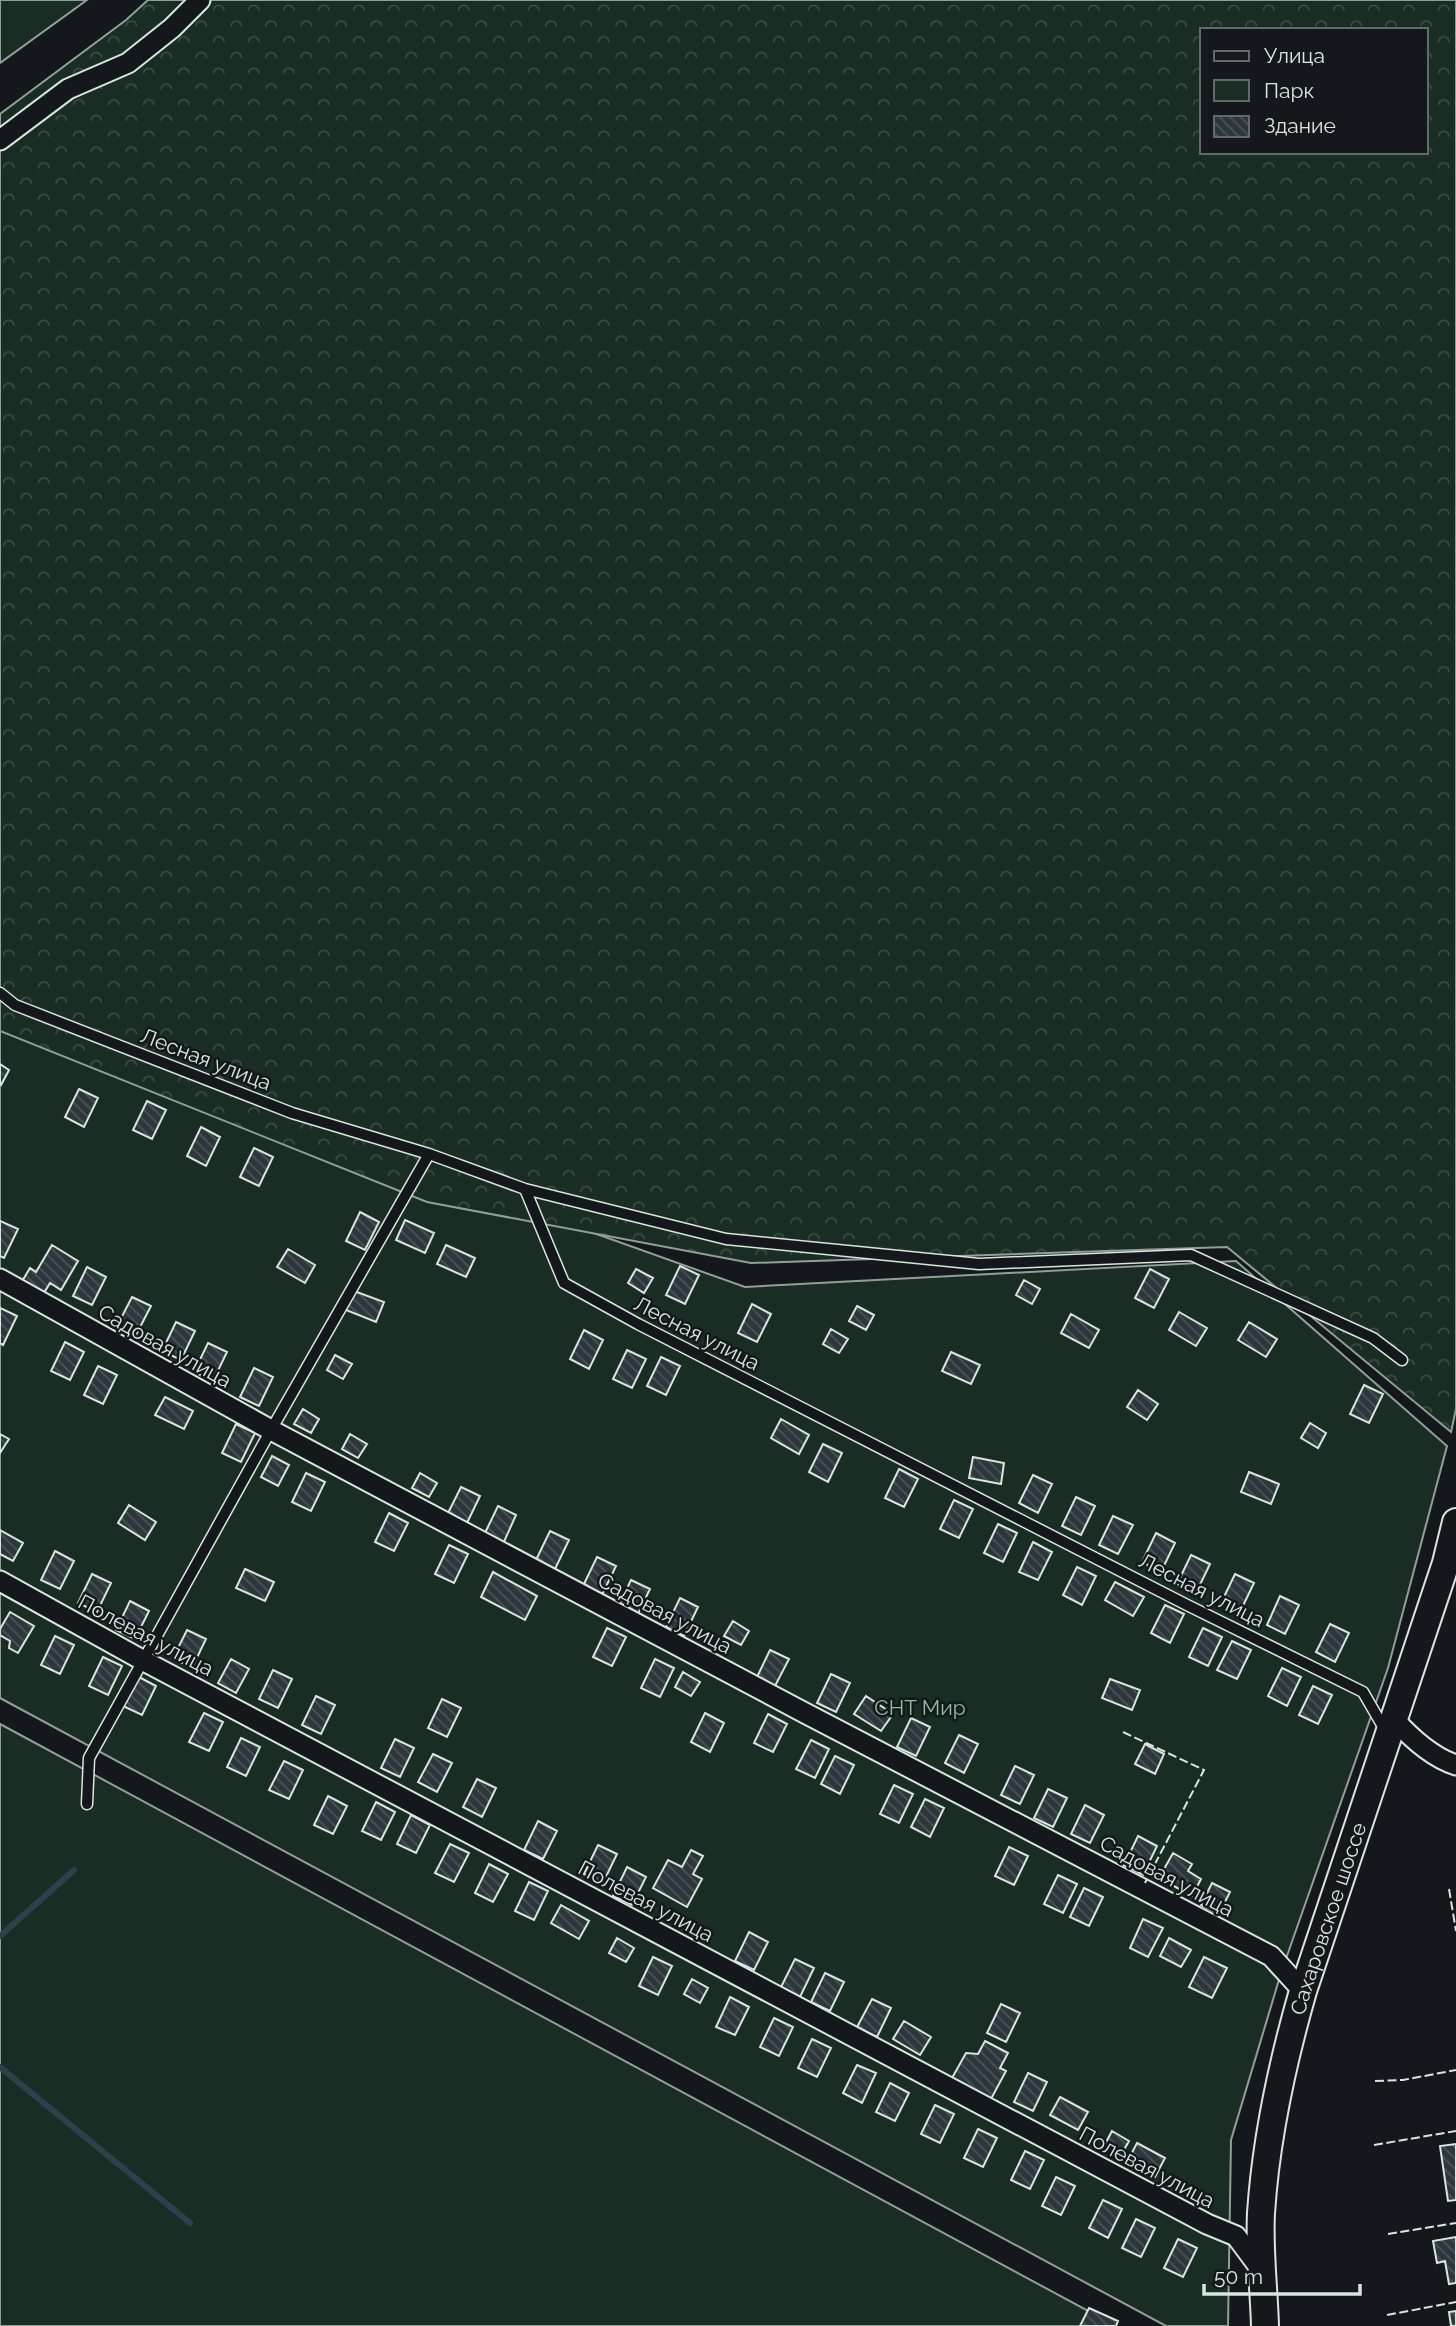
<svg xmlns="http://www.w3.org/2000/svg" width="1456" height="2326" font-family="Raleway,sans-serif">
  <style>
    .green { fill: #1a2d24; stroke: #939e99; stroke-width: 2 }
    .forest { fill: url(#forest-crowns); stroke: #939e99; stroke-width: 2; fill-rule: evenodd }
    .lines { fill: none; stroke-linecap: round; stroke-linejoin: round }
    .stream { stroke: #2f3f4d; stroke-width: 6 }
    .building { fill: url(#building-back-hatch); stroke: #d8e6dc; stroke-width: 2 }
    .lane-casing { stroke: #d8e6dc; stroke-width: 13 }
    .street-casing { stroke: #d8e6dc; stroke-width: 23 }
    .secondary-casing { stroke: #d8e6dc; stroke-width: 30 }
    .lane { stroke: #14181c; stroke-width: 10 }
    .street { stroke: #14181c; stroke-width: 19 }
    .secondary { stroke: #14181c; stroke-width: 26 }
    .fence { stroke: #d8e6dc; stroke-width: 2; stroke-dasharray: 9 3.5; stroke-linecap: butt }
    .labels { text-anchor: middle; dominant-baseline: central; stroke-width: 5; stroke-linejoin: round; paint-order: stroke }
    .street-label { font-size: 21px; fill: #d8e6dc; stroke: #14181c }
    .park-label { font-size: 21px; fill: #8ac095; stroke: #14181c }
  </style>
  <defs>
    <pattern id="forest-crowns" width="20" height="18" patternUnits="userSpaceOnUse" patternTransform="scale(1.75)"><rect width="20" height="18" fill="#1a2d24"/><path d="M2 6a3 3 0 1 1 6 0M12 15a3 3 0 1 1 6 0" fill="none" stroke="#3b4b43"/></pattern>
    <pattern id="building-back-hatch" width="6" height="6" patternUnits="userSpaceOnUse" patternTransform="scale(1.75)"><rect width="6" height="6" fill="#2c363c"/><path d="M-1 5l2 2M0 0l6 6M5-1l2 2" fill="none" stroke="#4a5358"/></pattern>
  </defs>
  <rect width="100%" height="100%" fill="#14181c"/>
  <path class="green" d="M0,0H87L0,63Z
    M0,1011L328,1138L745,1287L1236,1261L1447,1446L1388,1668L1281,1973L1231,2140L1228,2326H1166L0,1698Z
    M0,1724L1116,2326H0Z"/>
  <path class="forest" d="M148,0H1456V1409L1451,1432L1227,1247L751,1263L427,1202L0,1031V114L126,20ZM1202,30H1426V152H1202Z"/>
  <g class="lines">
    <path class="stream" d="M0,1936L74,1870
      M0,2067L190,2223"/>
  </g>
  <path class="building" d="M0,1064L9,1070L1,1085L0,1084Z
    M79,1089L98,1098L84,1127L65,1117Z
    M147,1101L166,1110L152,1139L133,1130Z
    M201,1127L220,1137L206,1166L187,1156Z
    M254,1148L273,1157L259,1186L240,1177Z
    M360,1212L379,1222L365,1250L346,1241Z
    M405,1220L434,1233L425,1253L396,1240Z
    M0,1221L18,1229L4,1258L0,1256Z
    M52,1245L78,1261L61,1290L50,1283L42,1296L21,1283L30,1268L36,1272Z
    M446,1245L475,1258L466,1277L437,1264Z
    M288,1249L315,1265L305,1283L277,1267Z
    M680,1266L699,1275L685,1304L666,1295Z
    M87,1267L106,1277L92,1305L73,1296Z
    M636,1269L653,1278L644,1293L628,1283Z
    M1150,1269L1169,1279L1154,1308L1135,1298Z
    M1024,1280L1040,1289L1032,1304L1016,1295Z
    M354,1291L384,1302L376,1322L346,1310Z
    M132,1297L151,1306L136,1335L117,1326Z
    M752,1304L771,1314L757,1342L738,1333Z
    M857,1306L874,1315L866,1330L849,1321Z
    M0,1308L17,1316L3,1345L0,1343Z
    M1179,1312L1207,1328L1196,1346L1169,1330Z
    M1071,1314L1099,1330L1089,1348L1061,1333Z
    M176,1322L195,1331L181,1360L162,1351Z
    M1249,1322L1277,1339L1266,1357L1238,1340Z
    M831,1329L848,1339L839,1353L823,1344Z
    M584,1330L603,1340L589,1369L570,1359Z
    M65,1342L84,1352L70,1380L51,1371Z
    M208,1343L227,1352L213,1381L194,1372Z
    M627,1350L646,1359L632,1388L613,1379Z
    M951,1352L980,1365L971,1384L942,1371Z
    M335,1355L352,1364L343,1379L327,1370Z
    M661,1357L680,1366L666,1395L647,1386Z
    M98,1366L117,1375L103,1404L84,1395Z
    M254,1368L273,1377L259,1406L240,1397Z
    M1364,1385L1383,1394L1369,1423L1350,1414Z
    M1138,1390L1158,1404L1147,1420L1127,1407Z
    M165,1397L193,1411L184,1429L155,1415Z
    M303,1409L319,1419L311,1433L294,1424Z
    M781,1419L809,1435L799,1454L771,1438Z
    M1310,1423L1326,1433L1318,1448L1301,1438Z
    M236,1424L255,1433L241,1462L222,1453Z
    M0,1434L9,1439L0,1453Z
    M350,1434L367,1444L358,1458L342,1449Z
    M823,1444L842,1453L828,1482L809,1472Z
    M272,1456L289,1465L278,1486L261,1477Z
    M973,1457L1004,1463L1001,1484L969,1478Z
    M899,1469L918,1479L904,1507L885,1498Z
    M1249,1472L1279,1484L1271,1504L1241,1492Z
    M306,1473L325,1482L311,1511L292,1502Z
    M420,1473L437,1483L429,1497L412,1488Z
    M1033,1475L1052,1484L1038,1513L1019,1503Z
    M461,1487L480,1496L466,1525L447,1515Z
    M1076,1497L1095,1506L1081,1535L1062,1526Z
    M954,1500L973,1509L959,1538L940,1529Z
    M129,1505L156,1522L145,1540L118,1523Z
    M498,1506L516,1515L503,1544L484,1535Z
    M389,1513L408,1523L394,1551L375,1542Z
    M1113,1516L1133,1525L1118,1554L1099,1545Z
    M998,1524L1017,1533L1003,1562L984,1553Z
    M0,1530L23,1543L13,1561L0,1554Z
    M550,1531L569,1540L555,1569L536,1560Z
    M1156,1533L1175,1543L1161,1572L1142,1562Z
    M1033,1542L1052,1552L1038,1580L1019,1572Z
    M449,1545L468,1554L454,1583L435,1574Z
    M55,1551L74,1561L60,1589L41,1580Z
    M1191,1555L1210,1564L1196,1593L1177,1584Z
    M597,1557L616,1566L602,1595L583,1586Z
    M1077,1567L1096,1576L1082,1605L1063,1595Z
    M245,1569L274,1582L265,1601L236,1588Z
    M493,1572L537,1596L525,1620L481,1597Z
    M92,1574L111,1583L97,1612L78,1603Z
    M1235,1574L1254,1583L1240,1612L1221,1603Z
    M631,1580L650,1589L636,1618L617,1609Z
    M1115,1582L1144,1597L1133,1616L1105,1600Z
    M1280,1596L1299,1605L1285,1634L1267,1625Z
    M680,1598L698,1607L684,1636L666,1627Z
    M130,1601L149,1611L135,1639L116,1630Z
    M1165,1605L1184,1614L1170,1643L1151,1633Z
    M10,1612L34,1626L18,1653L9,1648L10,1641L0,1635V1629Z
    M733,1621L749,1631L741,1645L724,1636Z
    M1330,1624L1349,1633L1335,1662L1316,1652Z
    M607,1628L626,1637L612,1666L593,1657Z
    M1203,1628L1222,1637L1208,1666L1189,1657Z
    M187,1630L206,1639L192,1668L173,1658Z
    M55,1636L74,1645L60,1674L41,1665Z
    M1232,1641L1251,1650L1237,1679L1217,1670Z
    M770,1650L789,1659L774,1688L756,1679Z
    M103,1657L122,1666L108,1695L89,1686Z
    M231,1659L249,1669L236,1693L218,1683Z
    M655,1659L674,1668L660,1697L641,1688Z
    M1282,1668L1301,1677L1287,1706L1268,1696Z
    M273,1670L292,1679L278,1708L259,1699Z
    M683,1672L700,1682L691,1696L675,1687Z
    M831,1674L850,1683L836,1712L817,1703Z
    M137,1676L156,1686L142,1715L123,1706Z
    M1110,1679L1140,1690L1132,1710L1102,1698Z
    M1313,1686L1332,1695L1318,1724L1299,1715Z
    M316,1696L335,1705L321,1734L302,1725Z
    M866,1696L893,1714L881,1731L854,1714Z
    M442,1699L461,1708L447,1737L428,1728Z
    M204,1713L223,1722L209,1751L189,1742Z
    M705,1713L724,1723L710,1752L691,1742Z
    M768,1714L787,1724L773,1752L754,1743Z
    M911,1718L930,1727L916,1756L897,1747Z
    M959,1735L978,1744L964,1773L945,1763Z
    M241,1738L260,1747L246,1776L227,1767Z
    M395,1739L414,1748L400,1777L381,1768Z
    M811,1740L829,1749L815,1778L796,1769Z
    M1145,1744L1164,1754L1155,1774L1135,1764Z
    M433,1754L452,1763L437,1792L418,1782Z
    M835,1756L854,1765L840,1794L821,1784Z
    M284,1761L303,1770L289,1799L269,1790Z
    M1015,1766L1034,1775L1020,1804L1001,1795Z
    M477,1779L496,1788L482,1817L463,1807Z
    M894,1785L913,1794L899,1823L880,1814Z
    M1048,1789L1067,1798L1053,1827L1034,1818Z
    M328,1796L347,1806L333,1834L314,1825Z
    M925,1799L944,1808L930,1837L911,1827Z
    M376,1802L395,1812L381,1840L362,1831Z
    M1085,1805L1104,1815L1090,1843L1071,1834Z
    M411,1815L430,1825L416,1853L397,1844Z
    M538,1821L557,1831L543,1859L524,1850Z
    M1138,1836L1157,1846L1143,1875L1124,1865Z
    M450,1844L469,1853L454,1882L435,1873Z
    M598,1845L617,1854L603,1883L584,1874Z
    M1009,1847L1028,1856L1014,1885L995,1876Z
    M691,1850L703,1856L693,1874L702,1879L687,1907L653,1888L668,1860L682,1867Z
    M1173,1853L1192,1864L1188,1871L1201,1879L1192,1896L1159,1878Z
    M489,1864L508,1874L493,1902L475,1893Z
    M627,1867L646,1877L632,1905L613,1896Z
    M1058,1875L1077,1884L1063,1913L1044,1904Z
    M529,1882L548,1891L534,1920L515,1911Z
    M1212,1883L1230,1892L1219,1914L1201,1905Z
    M1084,1888L1103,1897L1089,1926L1070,1917Z
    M561,1905L589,1921L579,1939L551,1923Z
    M1143,1919L1163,1928L1148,1957L1130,1948Z
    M749,1932L768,1942L754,1970L735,1961Z
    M617,1938L634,1948L626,1962L609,1953Z
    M1169,1938L1191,1950L1181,1967L1160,1956Z
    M653,1957L672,1966L658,1995L639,1986Z
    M1204,1957L1227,1968L1212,1998L1189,1987Z
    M795,1959L814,1968L800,1997L781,1987Z
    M825,1973L844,1982L830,2011L811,2002Z
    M692,1979L708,1988L700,2003L684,1994Z
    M730,1997L749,2007L735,2035L716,2027Z
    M872,1999L891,2008L877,2037L857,2027Z
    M1001,2004L1020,2013L1006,2042L987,2033Z
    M774,2018L793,2027L779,2056L760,2047Z
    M904,2021L931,2037L920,2055L893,2039Z
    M812,2039L831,2048L817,2077L798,2068Z
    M985,2041L1008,2053L1000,2068L1006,2071L991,2099L952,2078L966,2053L978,2054Z
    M857,2065L876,2073L862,2103L843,2093Z
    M1028,2073L1047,2082L1033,2111L1014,2102Z
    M890,2083L909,2093L895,2121L876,2112Z
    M1060,2097L1088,2112L1078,2130L1050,2115Z
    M935,2105L954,2114L940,2143L921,2134Z
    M978,2129L997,2138L983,2167L964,2158Z
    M1112,2131L1129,2141L1121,2155L1104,2146Z
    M1137,2143L1165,2158L1155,2177L1127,2162Z
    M1456,2144V2200L1448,2201L1440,2146Z
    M1025,2151L1044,2160L1030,2189L1011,2180Z
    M1056,2177L1075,2186L1061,2215L1042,2206Z
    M1103,2200L1122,2209L1108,2238L1089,2228Z
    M1136,2219L1155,2228L1141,2257L1122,2248Z
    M1456,2237V2283L1449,2284L1445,2261L1437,2263L1433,2241Z
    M1178,2239L1197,2248L1183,2277L1164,2268Z
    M1089,2308L1118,2321L1116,2326H1080Z
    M1456,2311V2326H1451L1449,2312Z"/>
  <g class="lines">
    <defs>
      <path id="lane" d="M0,993L15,1005L292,1113L429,1154L525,1189L564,1283L638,1324L1187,1605L1363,1692L1385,1730
        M525,1189L726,1239L979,1264L1191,1255L1373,1338L1402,1360
        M87,1804L89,1758L271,1430L429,1154"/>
      <path id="street" d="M0,140L68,89L128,63L172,28L200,0
        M0,1279L271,1430L803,1712L1271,1956L1303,1991
        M0,1581L144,1661L1207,2224L1236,2236L1262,2271
        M1393,1718C1410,1737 1431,1757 1456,1765"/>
      <g id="secondary">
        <path id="s1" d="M1265,2326C1264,2289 1259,2251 1261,2213C1266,2138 1282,2064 1303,1991L1446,1563L1456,1522"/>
      </g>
    </defs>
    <use href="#lane" class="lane-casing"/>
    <use href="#street" class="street-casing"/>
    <use href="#secondary" class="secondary-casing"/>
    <use href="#lane" class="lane"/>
    <use href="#street" class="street"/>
    <use href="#secondary" class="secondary"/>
    <path class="fence" d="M1123,1732L1204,1770L1145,1883
      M1449,1889L1456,1931
      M1375,2081L1403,2080L1456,2070
      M1374,2145L1456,2131
      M1388,2234L1456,2223
      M1387,2315L1456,2302"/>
  </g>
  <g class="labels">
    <g class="street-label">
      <text transform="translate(206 1059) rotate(21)">Лесная улица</text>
      <text transform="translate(697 1333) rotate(27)">Лесная улица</text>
      <text transform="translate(165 1346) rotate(29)">Садовая улица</text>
      <text transform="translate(1202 1590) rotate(27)">Лесная улица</text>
      <text transform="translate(665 1613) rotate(28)">Садовая улица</text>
      <text transform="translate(146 1635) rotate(28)">Полевая улица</text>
      <text transform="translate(1167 1876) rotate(28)">Садовая улица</text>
      <text transform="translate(646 1901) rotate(28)">Полевая улица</text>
      <text stroke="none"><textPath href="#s1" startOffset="416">Сахаровское шоссе</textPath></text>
      <text transform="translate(1147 2167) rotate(28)">Полевая улица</text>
    </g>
    <g class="park-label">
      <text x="920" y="1707">СНТ Мир</text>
    </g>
  </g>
  <rect x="1200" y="28" width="228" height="126" fill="#14181c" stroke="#626a69" stroke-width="2"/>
  <rect x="1214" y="51" width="35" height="10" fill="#14181c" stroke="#626a69" stroke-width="2"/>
  <text x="1264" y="63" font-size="21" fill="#d8e6dc">Улица</text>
  <rect x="1214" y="80" width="35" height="21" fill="#1a2d24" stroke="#626a69" stroke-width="2"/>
  <text x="1264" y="98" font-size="21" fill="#d8e6dc">Парк</text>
  <rect x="1214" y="116" width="35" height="21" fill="url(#building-back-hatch)" stroke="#626a69" stroke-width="2"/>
  <text x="1264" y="133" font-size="21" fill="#d8e6dc">Здание</text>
  <path d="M1204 2284v10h156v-10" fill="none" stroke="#d8e6dc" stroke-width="3.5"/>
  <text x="1214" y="2284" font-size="21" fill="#d8e6dc" stroke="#14181c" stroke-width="5" paint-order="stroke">50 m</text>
</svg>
